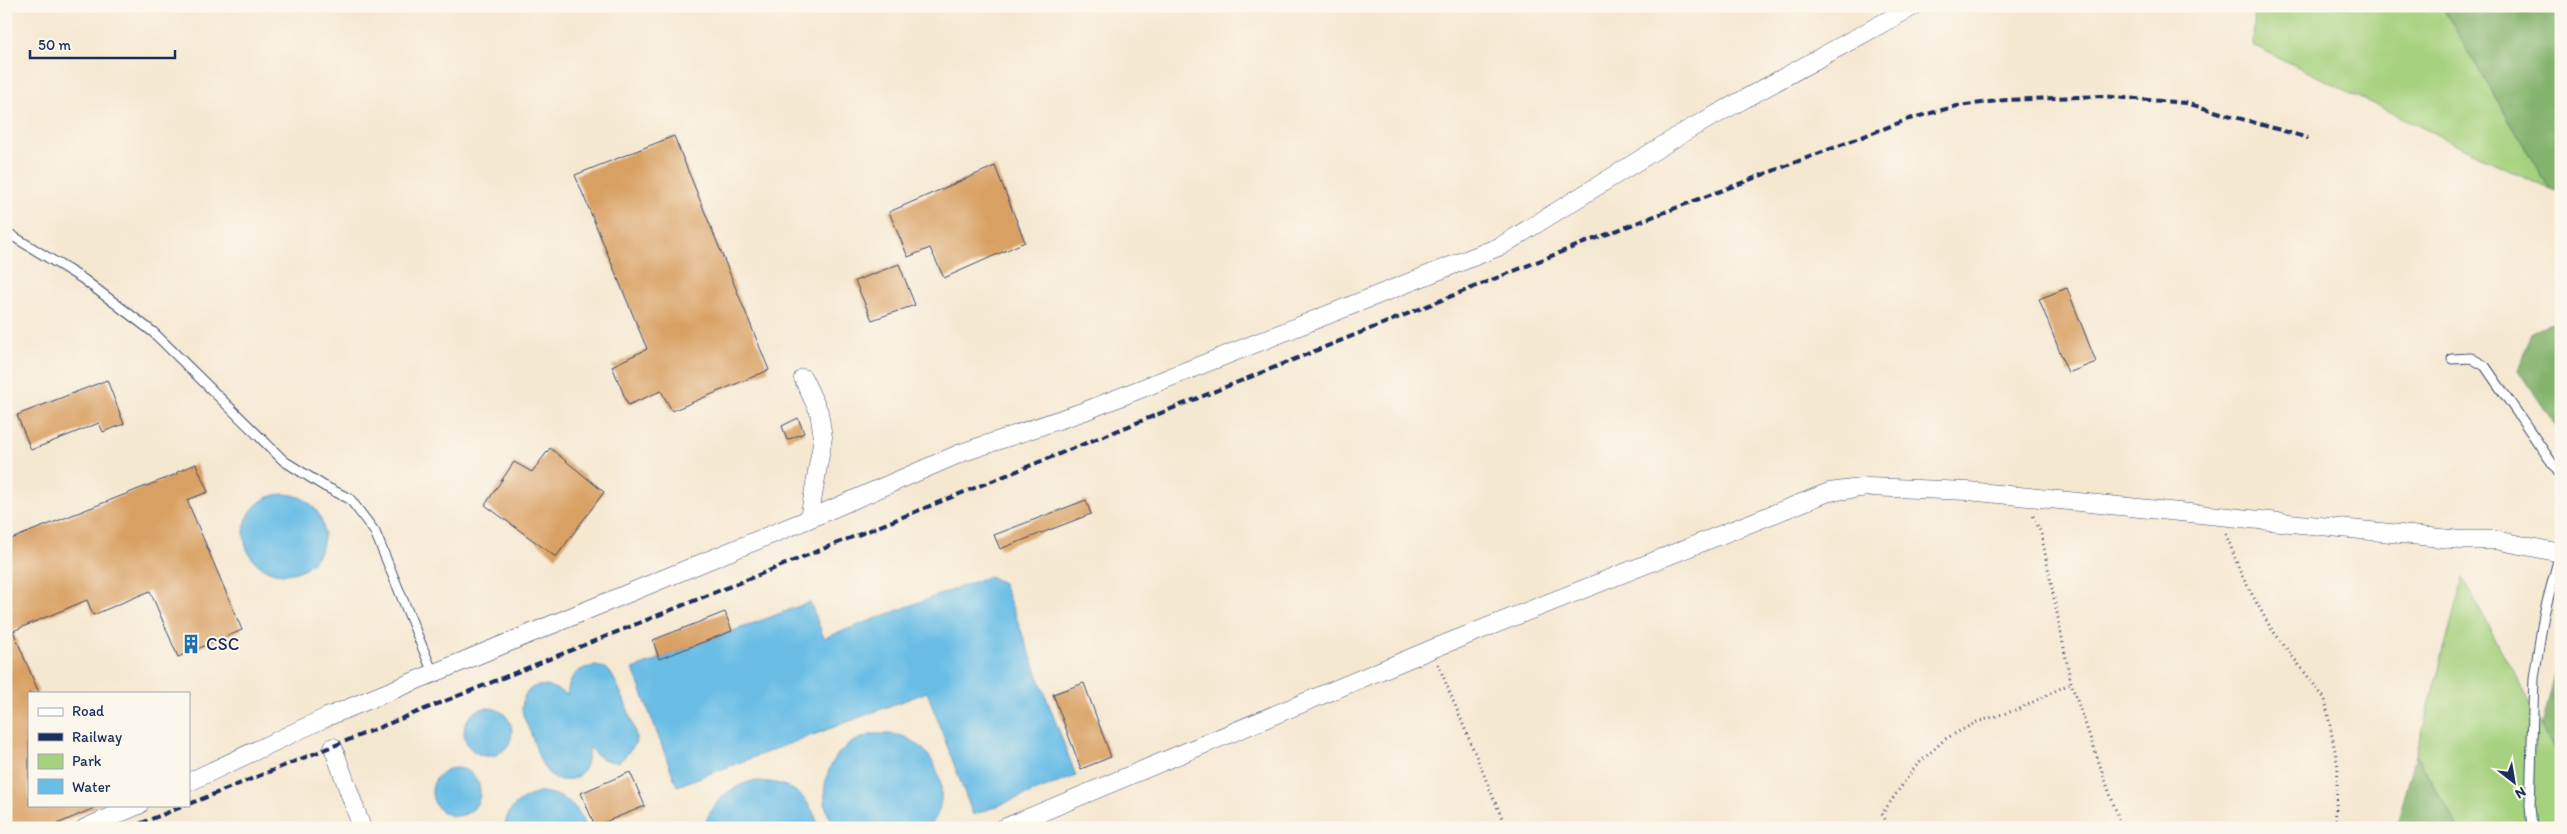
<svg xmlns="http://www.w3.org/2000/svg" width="2567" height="834" font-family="Itim,sans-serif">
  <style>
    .green { fill: #a6d17e; stroke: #60806e }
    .forest { fill: #84b36d; stroke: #507166 }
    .water { fill: #6abee6; stroke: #4276a2 }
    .building { fill: #d9a064 }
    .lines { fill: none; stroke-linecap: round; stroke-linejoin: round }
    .lane-casing { stroke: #3c4b6f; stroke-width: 11 }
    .street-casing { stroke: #3c4b6f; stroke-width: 19 }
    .path { stroke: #3c4b6f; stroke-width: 3; stroke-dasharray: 1 4; stroke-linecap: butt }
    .lane { stroke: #fff; stroke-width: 9 }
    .street { stroke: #fff; stroke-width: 18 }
    .rail { stroke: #1b2f5e; stroke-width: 4; stroke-dasharray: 8 4; stroke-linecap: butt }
    .labels { text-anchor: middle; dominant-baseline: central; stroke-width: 4; stroke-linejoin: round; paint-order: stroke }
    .poi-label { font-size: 18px; fill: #1b2f5e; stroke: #fbf7ec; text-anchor: start }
  </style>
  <rect width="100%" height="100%" fill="#fbf7ec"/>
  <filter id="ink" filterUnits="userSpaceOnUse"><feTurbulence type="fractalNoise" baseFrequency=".02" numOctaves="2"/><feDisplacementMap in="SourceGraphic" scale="10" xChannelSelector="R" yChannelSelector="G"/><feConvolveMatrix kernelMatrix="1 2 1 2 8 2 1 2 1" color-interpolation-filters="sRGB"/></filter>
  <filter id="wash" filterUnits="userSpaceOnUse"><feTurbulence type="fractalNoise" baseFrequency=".0096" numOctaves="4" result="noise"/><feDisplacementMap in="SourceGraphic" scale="20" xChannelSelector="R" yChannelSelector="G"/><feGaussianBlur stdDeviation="1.12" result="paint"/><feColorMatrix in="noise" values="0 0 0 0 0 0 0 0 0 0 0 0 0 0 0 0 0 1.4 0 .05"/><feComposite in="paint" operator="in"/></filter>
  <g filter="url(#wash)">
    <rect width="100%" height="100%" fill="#f5e8d1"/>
    <path class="green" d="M2255,6H2445L2444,10L2550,190L2253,45Z
      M2463,578L2561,763V828H2459L2416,755Z"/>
    <path class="forest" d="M2445,6H2561V191L2550,190L2444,10Z
      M2561,320V434L2519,370L2532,332Z
      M2561,649V763L2542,727Z
      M2416,755L2459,828H2396Z"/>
    <path class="water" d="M244 534a40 40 0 1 1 80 0a40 40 0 1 1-80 0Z
      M989,576L1003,583L1076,776L973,815L927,692L677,786L633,669L810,602L824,638Z
      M596,666C599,667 604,667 607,669C616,676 637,729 636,740C634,749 625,756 619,762C605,762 599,758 589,748C587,761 586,775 571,779C544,787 538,752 531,734C528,726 522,716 522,708C524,679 548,682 567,695C570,676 576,668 596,666Z
      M464 732a24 24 0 1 1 48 0a24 24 0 1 1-48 0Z
      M873,734C887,734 900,733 911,740C941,757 952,801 929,828H837C818,808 822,772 840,752C849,742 861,738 873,734Z
      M432 792a24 24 0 1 1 48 0a24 24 0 1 1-48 0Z
      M752,781C787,781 809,792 819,828H704C711,802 727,789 752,781Z
      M543,792C563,795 582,806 584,828H505C506,806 524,796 543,792Z"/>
    <g id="blocks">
      <path class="building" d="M674,136L769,370L672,411L661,391L628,405L612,366L647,349L575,175Z
        M995,166L1025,242L944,278L930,248L908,257L889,212Z
        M899,264L915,305L872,320L855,281Z
        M2067,288L2096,362L2068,373L2039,299Z
        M107,380L124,424L103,432L99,423L31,450L17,415Z
        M798,418L804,433L787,440L782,426Z
        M550,448L604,492L556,557L485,505L514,462L532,472Z
        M196,464L208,492L187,500L242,630L178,657L150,591L93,615L87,600L13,631L39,693H29V805H101L48,828H6V541L177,474V472Z
        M1086,500L1091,514L1000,549L994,535Z
        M725,612L732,631L659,659L653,640Z
        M1084,683L1111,757L1081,769L1053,694Z
        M630,772L645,806L595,826L581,793Z"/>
    </g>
  </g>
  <g filter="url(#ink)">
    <use href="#blocks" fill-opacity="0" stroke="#3c4b6f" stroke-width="1"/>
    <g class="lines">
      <defs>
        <path id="lane" d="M6,232L83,279L153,332L284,461L324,486L350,499L375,532L433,673
          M2452,359L2471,358L2485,366L2561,476
          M2532,828L2530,806L2534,678L2544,614L2560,553"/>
        <path id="street" d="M803,378L819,412L823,437L809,519
          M333,747L362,828
          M189,782L327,717L809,519L961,453L1085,411L1501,246L1686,131L1914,6
          M85,828L139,805
          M1004,828L1432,649L1829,492L1868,487L1968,491L2461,540H2495L2561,553"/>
      </defs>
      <use href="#lane" class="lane-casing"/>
      <use href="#street" class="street-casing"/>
      <path class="path" d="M2033,516L2041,533L2071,683L2122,828
        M2226,534L2241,574L2270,627L2325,699L2338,767L2335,828
        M1438,664L1506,828
        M1890,828L1882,814L1915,767L1945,739L1977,722L2019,709L2071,683"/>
      <use href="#lane" class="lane"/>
      <use href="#street" class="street"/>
      <path class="rail" d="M189,804L1576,246L1909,119L1957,106L2006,100L2101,96L2186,103L2308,138
        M129,828L186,805"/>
    </g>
  </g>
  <defs>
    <symbol id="building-bare" viewBox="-9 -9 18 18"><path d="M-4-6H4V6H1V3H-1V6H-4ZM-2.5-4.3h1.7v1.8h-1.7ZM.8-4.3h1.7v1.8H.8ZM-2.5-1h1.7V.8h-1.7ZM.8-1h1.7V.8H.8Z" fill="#1f6fb2" stroke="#fbf7ec" stroke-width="2.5" paint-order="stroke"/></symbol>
  </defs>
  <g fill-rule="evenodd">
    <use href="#building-bare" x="177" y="630" width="28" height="28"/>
  </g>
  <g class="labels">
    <g class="poi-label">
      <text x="206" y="644">CSC</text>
    </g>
  </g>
  <rect width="2567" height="834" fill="none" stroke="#fbf7ec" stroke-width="25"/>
  <rect x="28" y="692" width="162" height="115" fill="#fbf7ec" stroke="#a1a7b3"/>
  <rect x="38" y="708" width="25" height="8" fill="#ffffff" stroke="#a1a7b3"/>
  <text x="72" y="716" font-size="15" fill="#1b2f5e">Road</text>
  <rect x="38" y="733" width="25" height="8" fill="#1b2f5e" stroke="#a1a7b3"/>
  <text x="72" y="742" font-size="15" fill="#1b2f5e">Railway</text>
  <rect x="38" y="754" width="25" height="15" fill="#a6d17e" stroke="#a1a7b3"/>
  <text x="72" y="766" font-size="15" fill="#1b2f5e">Park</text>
  <rect x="38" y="779" width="25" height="15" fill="#6abee6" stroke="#a1a7b3"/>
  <text x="72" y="792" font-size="15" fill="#1b2f5e">Water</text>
  <g transform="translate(2514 782) rotate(149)" stroke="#fbf7ec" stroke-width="4" paint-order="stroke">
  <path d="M0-4L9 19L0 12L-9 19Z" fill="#1b2f5e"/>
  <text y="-8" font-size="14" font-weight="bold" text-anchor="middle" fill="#1b2f5e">N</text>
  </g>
  <path d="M30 50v8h145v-8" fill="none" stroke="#1b2f5e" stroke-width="2.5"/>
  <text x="38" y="50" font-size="15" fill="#1b2f5e" stroke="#fbf7ec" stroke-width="4" paint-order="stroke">50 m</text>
</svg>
